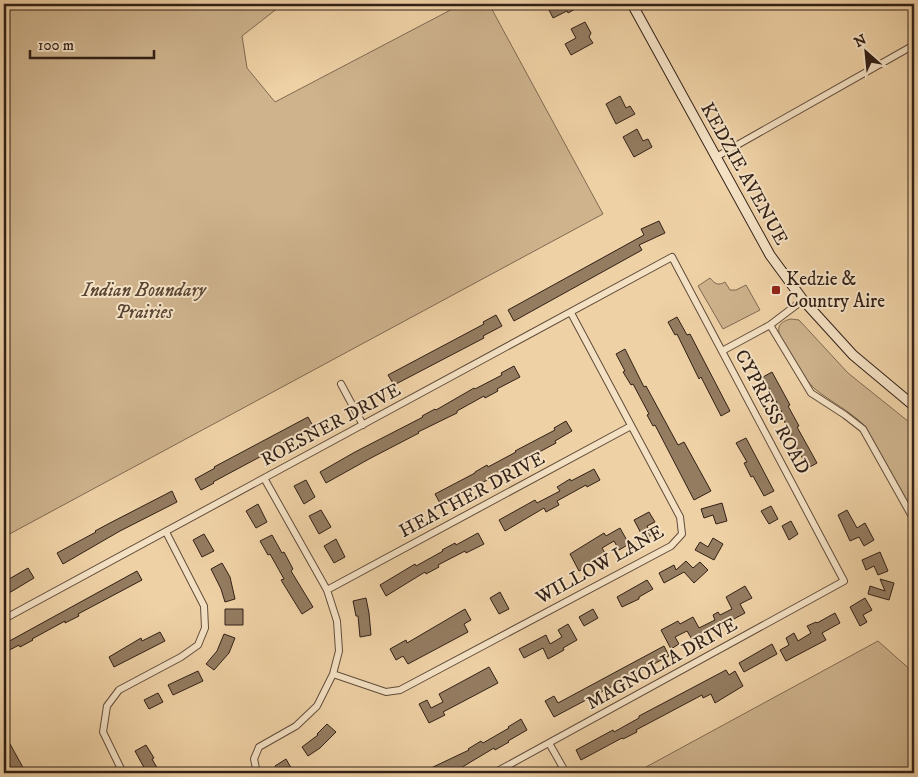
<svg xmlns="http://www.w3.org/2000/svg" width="918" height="777" font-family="'IM FELL DW Pica',serif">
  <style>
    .green { fill: #ceb38d; stroke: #806a52 }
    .building { fill: #947c61; stroke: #322017 }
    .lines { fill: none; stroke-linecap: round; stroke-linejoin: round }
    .minor-casing { stroke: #614c3a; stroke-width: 8 }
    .secondary-casing { stroke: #322017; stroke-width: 11 }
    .minor { stroke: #f4e1c4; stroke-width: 6 }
    .secondary { stroke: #f4e1c4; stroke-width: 9 }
    .poi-dot { fill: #8f2418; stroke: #f4e1c4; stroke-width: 2 }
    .labels { text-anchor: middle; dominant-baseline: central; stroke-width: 4; stroke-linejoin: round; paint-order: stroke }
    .street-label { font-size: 19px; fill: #322017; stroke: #f4e1c4 }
    .poi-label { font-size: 19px; fill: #322017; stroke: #f4e1c4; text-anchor: start }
    .park-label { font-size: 19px; font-style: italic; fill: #594534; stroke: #f4e1c4 }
  </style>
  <rect width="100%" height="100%" fill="#eed1a5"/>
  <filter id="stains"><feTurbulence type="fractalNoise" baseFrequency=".004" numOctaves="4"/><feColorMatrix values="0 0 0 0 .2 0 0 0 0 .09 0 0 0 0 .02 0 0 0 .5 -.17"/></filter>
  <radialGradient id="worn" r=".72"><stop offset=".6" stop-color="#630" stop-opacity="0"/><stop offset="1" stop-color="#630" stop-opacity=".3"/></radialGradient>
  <path class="green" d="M4,4H283L242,36L247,68L275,102L462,4H489L603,214L4,537Z
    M710,278C715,284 718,286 725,282L730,290H736L746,285L760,310L723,329L698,286Z
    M791,319L799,320L848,373L914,426V513L865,426C850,411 831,402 815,389C806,381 775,339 779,327C781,322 786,320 791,319Z
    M878,641L914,673V773H635Z"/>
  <path class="building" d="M546,4H581L576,6L577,8L568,13L567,11L553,18Z
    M585,22L591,33L589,37L593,43L571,55L565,44L576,38L571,29Z
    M620,96L626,108L630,106L635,114L616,124L606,104Z
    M637,129L643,141L648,139L652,147L634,157L623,137Z
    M659,221L665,233L639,245L642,250L514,321L508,310L644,235L641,229Z
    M496,315L502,326L483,336L484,338L394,385L388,375L484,324L483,322Z
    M677,317L687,335L690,334L730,411L721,416L701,377L699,379L677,334L675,335L668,322Z
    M625,349L644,387L646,386L678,445L684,442L711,491L694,500L655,425L653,426L647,415L649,414L633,384L631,385L623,372L625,371L616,354Z
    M514,366L520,377L497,389L498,391L485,398L484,396L457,411V413L418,432L419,433L369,459L326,483L320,472L355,452L423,417L422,416L435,409L436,410L474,388L475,389L502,375L501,373Z
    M772,372L790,405L788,406L799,426L797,427L817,463L808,468L790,436L792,435L782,417L784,416L763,377Z
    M308,417L314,428L213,482L214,483L201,490L195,479L215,468L214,467Z
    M566,421L572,431L555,441L556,443L441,505L435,494L475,473V472L487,465L488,467L516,452L515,451L555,430L554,428Z
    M746,438L774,491L764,496L753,476L751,477L744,463L747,462L736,443Z
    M594,469L600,480L587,487L586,485L557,501L559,505L546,512L544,508L505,531L499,520L535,500L537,503L560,491L557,487L570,479L571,481Z
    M306,480L315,497L304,504L294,486Z
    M172,491L177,502L120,531L63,564L57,553L96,532L95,531L108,524Z
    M722,503L727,521L716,524L713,515L704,518L701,509Z
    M258,504L267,522L256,528L246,511Z
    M771,506L778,519L769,524L761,511Z
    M321,510L331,527L319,534L309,516Z
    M847,510L857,528L865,523L874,540L864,546L859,537L850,541L838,515Z
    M649,512L655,522L647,526L652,535L644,539L634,520Z
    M791,521L798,534L789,540L782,526Z
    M620,528L629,544L619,550L614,541L602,548L607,556L579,571L570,554L604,533L606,536Z
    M478,533L484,544L466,553L465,551L438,565L439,567L426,574L425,572L386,596L380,585L415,564L416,566L443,551L442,550L455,543L456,545Z
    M204,534L214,551L202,557L193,540Z
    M272,535L282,553L284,552L293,569L291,571L313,607L302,614L281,580L284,579L270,554L268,555L260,541Z
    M713,538L723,544L714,560L695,550L700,542L708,547Z
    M336,539L345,557L334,563L324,546Z
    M880,552L888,571L878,575L874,566L866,570L862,560Z
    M686,561L693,568L700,562L708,570L694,583L684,572L664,583L659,573L674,565L676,570Z
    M222,563L230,577L235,599L225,602L221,589L211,569Z
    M28,568L34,578L4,596V582Z
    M137,571L142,580L78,614L79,616L65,623V621L32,639L33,640L20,647L19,645L4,653V644Z
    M880,579L894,583L889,600L868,594L870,586L885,591Z
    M647,580L653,589L639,597V599L622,607L617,597Z
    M745,586L752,598L740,604L745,613L693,641L687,631L675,637L679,644L671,649L661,630L678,621L680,624L693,617L699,628L715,620L713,615L718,612L720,615L732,609L726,597Z
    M500,592L509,609L499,614L490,598Z
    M366,598L369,613L371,635L360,637L358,616H356L353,601Z
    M865,598L872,610L863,615L867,622L860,626L850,607Z
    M225,609H243V625H225Z
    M465,609L471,620L464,624L468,632L408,664L403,656L396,660L390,649L406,640L407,643Z
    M593,609L598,618L584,626L579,617Z
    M835,613L840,623L822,633L826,640L786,661L780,650L789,645L786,638L794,633L798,641L811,633L807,626L816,622L817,623Z
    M568,624L577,640L563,648L564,650L548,659L543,648L524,658L519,649L546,635L550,644L562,637L558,630Z
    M160,632L165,641L114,667L109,657L141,638L142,641Z
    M224,634L235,638L229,653L214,670L206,664L217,651Z
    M772,644L777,654L744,672L739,663Z
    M664,646L669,656L554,717L545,701L554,696L558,703Z
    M489,667L498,683L443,712L445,715L429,723L419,704L427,700L431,708L443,702L439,694Z
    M726,670L729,675L735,671L743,686L715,703L711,694L703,698L702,695L636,730L637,732L623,739L622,738L581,760L576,750L613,730L614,732L639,718V716Z
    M198,671L203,681L173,695L168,685Z
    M158,693L163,702L149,709L144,700Z
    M521,719L527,730L508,741L509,742L495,750L494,748L454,772V770L448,773H433L431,768L469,750L468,749L481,741L483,743L509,728L508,727Z
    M327,724L336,732L320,748L308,756L302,747L318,735L317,734Z
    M4,733L26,773H14L4,755Z
    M146,745L154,758L152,759L160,773H147L135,751Z
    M286,759L294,773H279L275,766Z"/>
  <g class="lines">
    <defs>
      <path id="minor" d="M716,157L914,45
        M770,325L811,393L845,415L863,429L914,520
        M722,351L770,325L803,300
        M341,384L363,425
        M327,590L631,426
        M4,619L672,257L844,581L494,773
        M333,674L386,692L400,690L671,546L682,534L680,517L571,313
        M549,743L566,773
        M123,773L103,732L107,706L119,690L181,657L198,645L205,628L204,606L166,532
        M257,773L254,759L259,747L296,726L317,706L333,674L339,651L337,621L327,590L264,478"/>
      <path id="secondary" d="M632,4L770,255L803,300L853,355L914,406"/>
    </defs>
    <use href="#minor" class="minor-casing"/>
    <use href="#secondary" class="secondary-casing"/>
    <use href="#minor" class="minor"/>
    <use href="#secondary" class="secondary"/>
  </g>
  <rect class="poi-dot" x="771" y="285" width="10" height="10" rx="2.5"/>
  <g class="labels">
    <g class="street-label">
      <text transform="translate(744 174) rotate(61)">KEDZIE AVENUE</text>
      <text transform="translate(772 412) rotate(62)">CYPRESS ROAD</text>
      <text transform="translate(331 425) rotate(-28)">ROESNER DRIVE</text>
      <text transform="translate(472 495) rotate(-28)">HEATHER DRIVE</text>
      <text transform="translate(600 565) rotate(-29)">WILLOW LANE</text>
      <text transform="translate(662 664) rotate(-29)">MAGNOLIA DRIVE</text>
    </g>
    <g class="poi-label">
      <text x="786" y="279">Kedzie &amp;<tspan x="786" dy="22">Country Aire</tspan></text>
    </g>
    <g class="park-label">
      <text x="144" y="290">Indian Boundary<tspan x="144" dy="22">Prairies</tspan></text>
    </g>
  </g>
  <rect width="918" height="777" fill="none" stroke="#eed1a5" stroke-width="20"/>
  <rect x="5" y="5" width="908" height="767" fill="none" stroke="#322017" stroke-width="2.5"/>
  <rect x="10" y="10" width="898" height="757" fill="none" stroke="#322017"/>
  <g transform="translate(866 52) rotate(333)" stroke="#f4e1c4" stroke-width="4" paint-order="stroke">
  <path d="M0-4L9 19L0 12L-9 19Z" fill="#322017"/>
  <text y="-8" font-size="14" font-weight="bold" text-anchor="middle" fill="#322017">N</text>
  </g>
  <path d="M30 50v8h124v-8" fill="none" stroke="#322017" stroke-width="2.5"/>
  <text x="38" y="50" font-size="15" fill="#322017" stroke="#f4e1c4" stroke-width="4" paint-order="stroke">100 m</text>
  <rect width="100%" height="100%" filter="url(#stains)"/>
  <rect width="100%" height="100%" fill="url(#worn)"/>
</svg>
